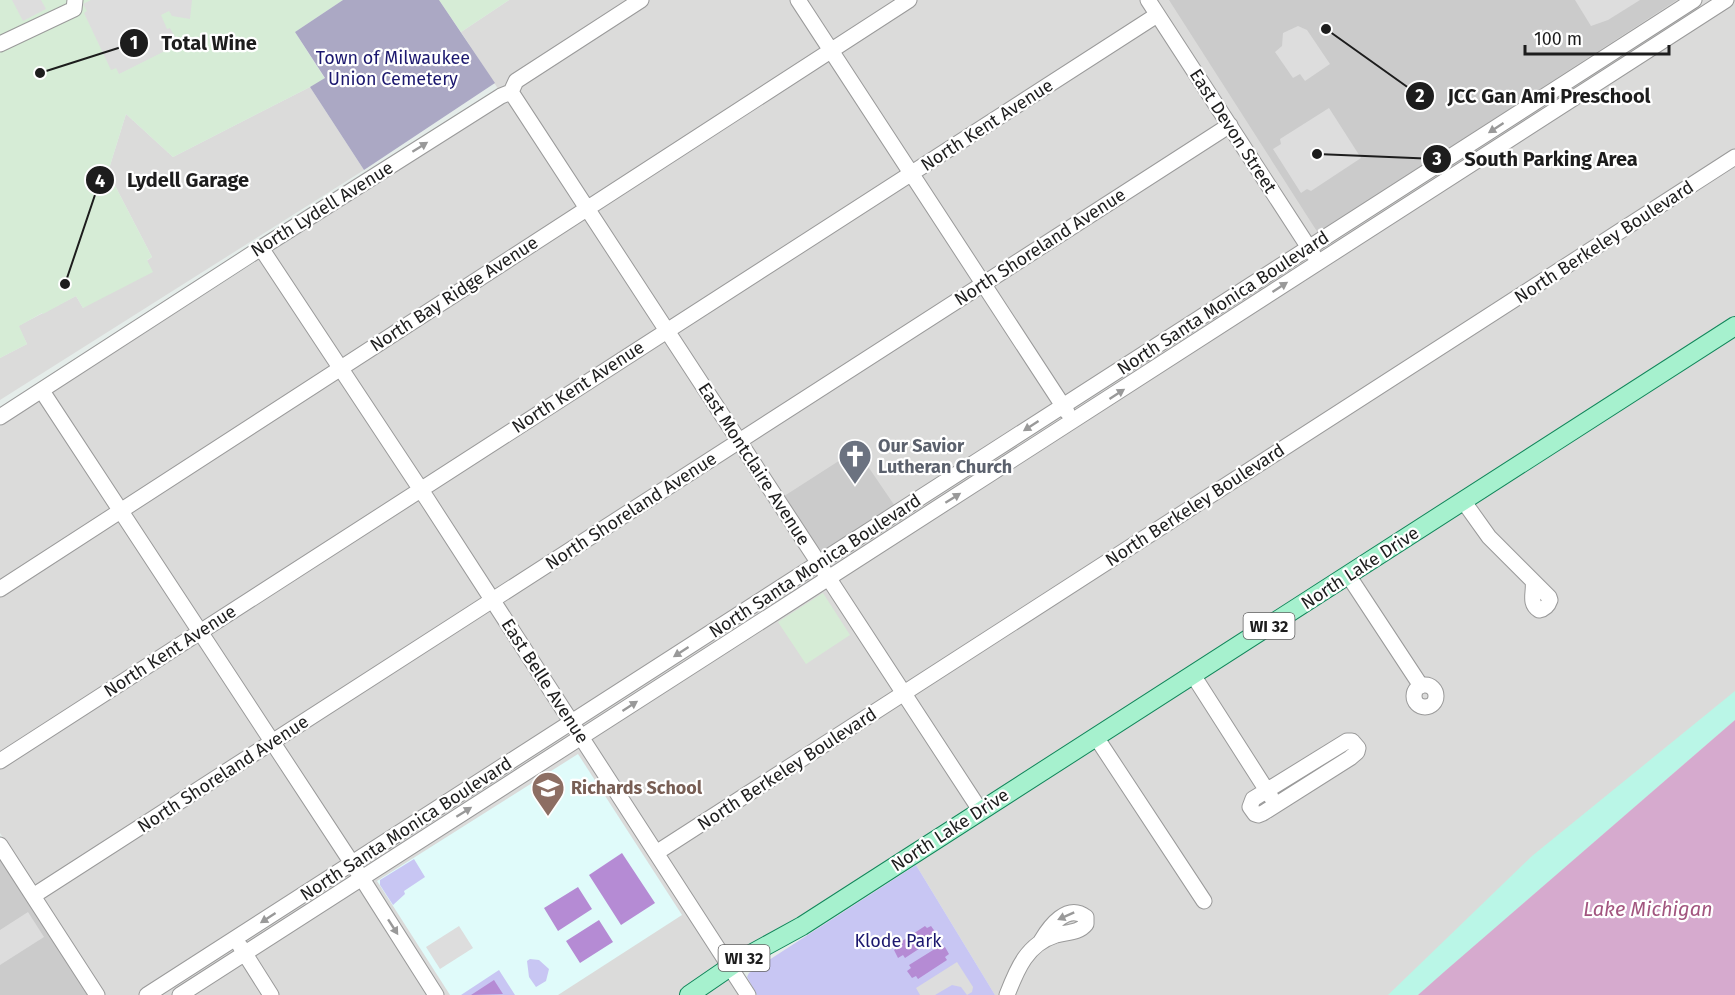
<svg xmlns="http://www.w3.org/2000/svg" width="1735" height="995" font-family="'Fira Sans',sans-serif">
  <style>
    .residential { fill: #dbdbda }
    .commercial { fill: #d6ecd6 }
    .education { fill: #e0fbfa }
    .religious { fill: #cbcbcb }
    .sand { fill: #baf6e7 }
    .cemetery { fill: #aba8c4 }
    .park { fill: #c8c6f3 }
    .pitch { fill: #b58bd4 }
    .parking { fill: #ddd }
    .water { fill: #d6aace }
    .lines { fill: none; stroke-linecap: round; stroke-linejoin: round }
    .minor-casing { stroke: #9a9a9a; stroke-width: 17 }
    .major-casing { stroke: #11865a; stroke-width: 20 }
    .minor { stroke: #fff; stroke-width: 15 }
    .major { stroke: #a6f1ce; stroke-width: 18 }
    .oneway { fill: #999 }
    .labels { text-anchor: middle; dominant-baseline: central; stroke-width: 4.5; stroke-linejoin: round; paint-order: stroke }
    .shield { fill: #fff; stroke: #616161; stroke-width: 1.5 }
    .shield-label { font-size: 16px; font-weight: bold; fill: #1d1d1d }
    .park-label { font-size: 18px; fill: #1c186f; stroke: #fff }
    .street-label { font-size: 18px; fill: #1d1d1d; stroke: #fff }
    .worship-label { font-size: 18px; font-weight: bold; fill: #5b616d; stroke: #fff; text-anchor: start }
    .education-label { font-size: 18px; font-weight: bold; fill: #785e54; stroke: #fff; text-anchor: start }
    .water-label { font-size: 20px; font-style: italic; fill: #a2557f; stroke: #fff }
    .leader { fill: none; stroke: #1d1d1d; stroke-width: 2 }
    .callout-dot { fill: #1d1d1d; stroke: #fff; stroke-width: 2 }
    .mark-label { font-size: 18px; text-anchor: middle; font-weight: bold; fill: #fff }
    .callout-label { font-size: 20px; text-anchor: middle; font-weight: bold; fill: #1d1d1d; stroke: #fff; stroke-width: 4.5; stroke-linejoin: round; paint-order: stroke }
  </style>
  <rect width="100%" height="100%" fill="#e5edea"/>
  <path class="residential" d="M509,0H1735V720L1418,995H995L910,855L736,975L748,995H105L0,833V426L506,101L461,32Z
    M310,87L364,170L0,400V358L27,344L18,326L76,296L83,308L152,257L108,172L126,114L173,157Z"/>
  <path class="commercial" d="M0,0H343L295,32L325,79L310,87L173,157L126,114L108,172L152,257L147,260L153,272L83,308L76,296L43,314L42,313L19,326L27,344L0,358Z
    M439,0H509L461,32Z
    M823,593L850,635L806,664L778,622Z"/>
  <path class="education" d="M578,754L682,915L558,995H450L377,881Z"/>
  <path class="religious" d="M1169,0H1677L1318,233Z
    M859,448L869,463L867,465L899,512L819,564L778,500Z
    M0,858L88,995H0Z"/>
  <path class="sand" d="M1735,691V720L1418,995H1388L1532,856Z"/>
  <path class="cemetery" d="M343,0H439L495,83L364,170L310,87L325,78L295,32Z"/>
  <path class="park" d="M414,859L425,877L404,891L405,894L393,905L380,885V880Z
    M916,865L995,995H757L747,977L749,973Z
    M530,959L539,960L549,969L546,981L536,987L529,977L527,961Z
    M499,970L515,995H461Z"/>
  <path class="pitch" d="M622,853L655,903L621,925L589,875Z
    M578,887L592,909L558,931L544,908Z
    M599,920L613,942L580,963L566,941Z
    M925,926L927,928L931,926L936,933L932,936L934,939L905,958L903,955L898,958L894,950L898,947L896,945Z
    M938,947L940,949L945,947L949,954L945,957L947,960L918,979L916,976L912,978L907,971L911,968L909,965Z
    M494,980L503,994L471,995Z"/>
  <path class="parking" d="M12,0H41L46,9L23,21Z
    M91,0H192L190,19L172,16L169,11L161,15L167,29L170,28L179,44L119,74L116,68L111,70L84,13L87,11L83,4Z
    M1575,0H1640L1608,20L1591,26Z
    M1298,26L1307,30L1330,64L1305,81L1300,74L1293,78L1275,52L1282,46L1283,33Z
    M1329,108L1361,158L1311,191L1307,189L1301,193L1273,149L1281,144L1280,139Z
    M28,912L44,937L0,965V930Z
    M459,926L473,948L440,969L426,947Z
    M957,962L973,987L972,992L967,995L961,987L952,985L935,995H920L916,988Z"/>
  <path class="water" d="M1735,720V995H1418L1444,972Z"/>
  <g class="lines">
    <defs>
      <path id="minor" d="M798,0L1067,412
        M1148,0L1313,254
        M0,44L74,9L75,0
        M511,92L980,810
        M261,248L427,499L748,995
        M42,391L361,877L436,995
        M0,417L261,248L501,96L511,92L516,81L641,0
        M1464,502L1489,537L1549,597L1550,600C1548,606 1545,609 1539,610C1528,603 1535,592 1533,581
        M1348,575L1421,686
        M0,589L909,0
        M1193,675L1271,797
        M1414 696a11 11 0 1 1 22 0a11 11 0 1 1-22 0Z
        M1096,737L1204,901
        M1347,741H1352L1358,748L1357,752L1350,758L1263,813L1258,815L1255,814L1250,807L1253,799Z
        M0,761L1157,15
        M0,845L97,995
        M656,853L1735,157
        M33,896L1230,125
        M240,946L271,995
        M147,995L1694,0
        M180,995C695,663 1212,333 1726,0
        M1007,995C1017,969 1027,944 1056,935C1067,932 1079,933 1086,924V917C1067,903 1050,926 1041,941"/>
      <path id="major" d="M689,995L740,960L802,926L1735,326"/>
    </defs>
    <use href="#minor" class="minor-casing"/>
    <use href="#major" class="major-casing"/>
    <use href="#minor" class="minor"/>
    <use href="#major" class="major"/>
  </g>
  <defs><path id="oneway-solid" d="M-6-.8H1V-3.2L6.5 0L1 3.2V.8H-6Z" transform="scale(1.5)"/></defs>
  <g class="oneway">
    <use href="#oneway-solid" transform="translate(1496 128) rotate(147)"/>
    <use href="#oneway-solid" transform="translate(420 147) rotate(-32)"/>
    <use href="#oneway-solid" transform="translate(1280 287) rotate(-33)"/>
    <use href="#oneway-solid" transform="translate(1117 394) rotate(-33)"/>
    <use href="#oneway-solid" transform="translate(1031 426) rotate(147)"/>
    <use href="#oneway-solid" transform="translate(953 498) rotate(-32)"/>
    <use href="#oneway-solid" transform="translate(681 652) rotate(147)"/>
    <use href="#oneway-solid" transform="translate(630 706) rotate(-33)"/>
    <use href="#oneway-solid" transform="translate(464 812) rotate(-32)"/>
    <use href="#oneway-solid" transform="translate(1066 916) rotate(156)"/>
    <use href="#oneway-solid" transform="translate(268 918) rotate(147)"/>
    <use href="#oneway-solid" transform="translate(393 927) rotate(57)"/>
  </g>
  <defs>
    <symbol id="church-pin" viewBox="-11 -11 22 30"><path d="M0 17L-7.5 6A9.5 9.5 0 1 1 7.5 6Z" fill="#6b7280" stroke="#fff"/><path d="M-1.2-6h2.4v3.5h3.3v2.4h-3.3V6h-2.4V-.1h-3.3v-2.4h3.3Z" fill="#fff"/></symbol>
    <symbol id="school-pin" viewBox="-11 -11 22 30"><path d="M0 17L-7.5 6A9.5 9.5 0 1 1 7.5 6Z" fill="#8d6e63" stroke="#fff"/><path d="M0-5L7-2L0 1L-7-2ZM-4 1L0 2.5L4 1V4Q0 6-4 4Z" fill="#fff"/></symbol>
  </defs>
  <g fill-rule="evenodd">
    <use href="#church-pin" x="836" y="437" width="38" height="52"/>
    <use href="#school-pin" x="529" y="769" width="38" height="52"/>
  </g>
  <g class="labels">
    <g class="shield">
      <rect x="1243.5" y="613" width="51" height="26" rx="4.5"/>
      <rect x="718.5" y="945" width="51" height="26" rx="4.5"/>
    </g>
    <g class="shield-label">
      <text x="1269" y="626">WI 32</text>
      <text x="744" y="958">WI 32</text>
    </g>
    <g class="park-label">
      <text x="393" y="58">Town of Milwaukee<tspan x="393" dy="21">Union Cemetery</tspan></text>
      <text x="898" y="941">Klode Park</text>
    </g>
    <g class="street-label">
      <text transform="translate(987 125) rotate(-33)">North Kent Avenue</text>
      <text transform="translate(1233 131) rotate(57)">East Devon Street</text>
      <text transform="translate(322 209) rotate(-32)">North Lydell Avenue</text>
      <text transform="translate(1604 242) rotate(-33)">North Berkeley Boulevard</text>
      <text transform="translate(1040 247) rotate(-33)">North Shoreland Avenue</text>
      <text transform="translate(454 294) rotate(-33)">North Bay Ridge Avenue</text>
      <text transform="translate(1223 303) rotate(-33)">North Santa Monica Boulevard</text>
      <text transform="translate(578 387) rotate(-33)">North Kent Avenue</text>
      <text transform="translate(754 464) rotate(57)">East Montclaire Avenue</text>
      <text transform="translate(1195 505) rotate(-33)">North Berkeley Boulevard</text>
      <text transform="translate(631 511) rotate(-33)">North Shoreland Avenue</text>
      <text transform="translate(815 566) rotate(-33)">North Santa Monica Boulevard</text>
      <text transform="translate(1360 568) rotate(-33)">North Lake Drive</text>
      <text transform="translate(170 651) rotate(-33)">North Kent Avenue</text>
      <text transform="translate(545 681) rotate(57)">East Belle Avenue</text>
      <text transform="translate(787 769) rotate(-33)">North Berkeley Boulevard</text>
      <text transform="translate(223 774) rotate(-33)">North Shoreland Avenue</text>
      <text transform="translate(406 829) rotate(-33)">North Santa Monica Boulevard</text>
      <text transform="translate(950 830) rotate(-33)">North Lake Drive</text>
    </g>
    <g class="worship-label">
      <text x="878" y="446">Our Savior<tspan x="878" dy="21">Lutheran Church</tspan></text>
    </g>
    <g class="education-label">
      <text x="571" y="788">Richards School</text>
    </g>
    <g class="water-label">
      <text x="1648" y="909">Lake Michigan</text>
    </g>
  </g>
  <path class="leader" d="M40 73L134 43M1326 29L1420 96M1317 154L1437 159M65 284L100 180"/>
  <g class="callout-dot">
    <circle cx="40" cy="73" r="6"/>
    <circle cx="1326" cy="29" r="6"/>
    <circle cx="1317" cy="154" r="6"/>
    <circle cx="65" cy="284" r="6"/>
    <circle cx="134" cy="43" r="15"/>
    <circle cx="1420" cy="96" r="15"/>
    <circle cx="1437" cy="159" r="15"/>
    <circle cx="100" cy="180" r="15"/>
  </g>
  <g class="mark-label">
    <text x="134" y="49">1</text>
    <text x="1420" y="102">2</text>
    <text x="1437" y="165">3</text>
    <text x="100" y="187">4</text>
  </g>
  <g class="callout-label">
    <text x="209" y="50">Total Wine</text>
    <text x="1549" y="103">JCC Gan Ami Preschool</text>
    <text x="1551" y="166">South Parking Area</text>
    <text x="188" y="187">Lydell Garage</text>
  </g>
  <path d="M1525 45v9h144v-9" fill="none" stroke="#1d1d1d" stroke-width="3"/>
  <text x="1534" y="45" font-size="18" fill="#1d1d1d" stroke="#ffffff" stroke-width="4.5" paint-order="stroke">100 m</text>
</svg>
